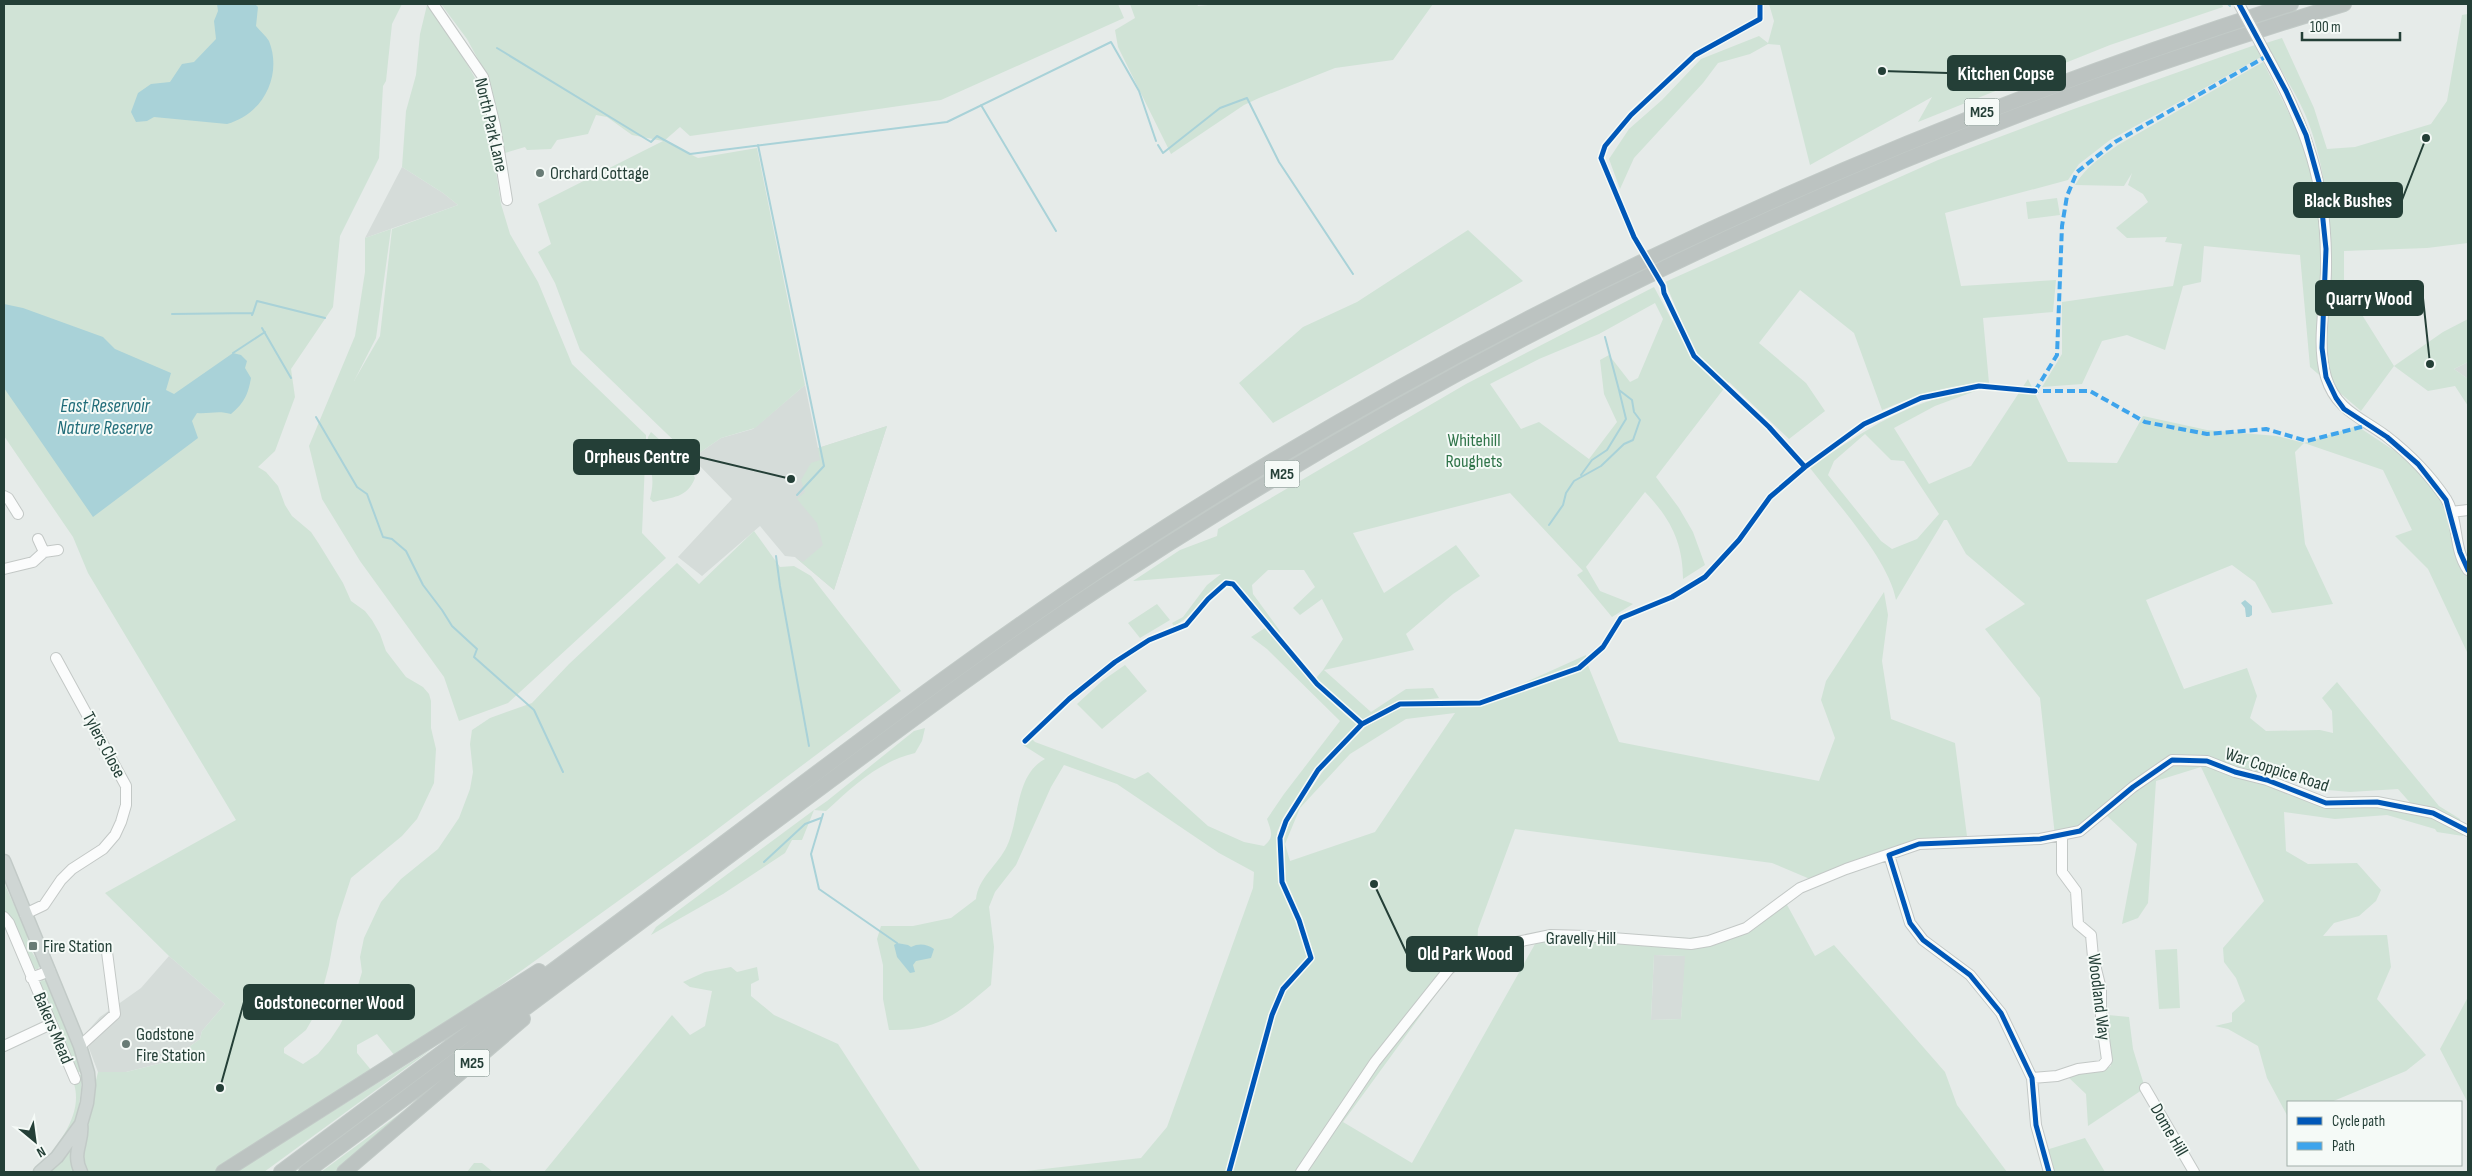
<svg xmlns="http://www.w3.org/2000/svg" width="2472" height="1176" font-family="'Sofia Sans Condensed',sans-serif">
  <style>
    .built { fill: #d5dcd9 }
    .green { fill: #d0e3d6; fill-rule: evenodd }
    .water { fill: #a9d2d8 }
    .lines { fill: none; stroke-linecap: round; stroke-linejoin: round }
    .stream { stroke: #a9d2d8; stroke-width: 2 }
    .minor-casing { stroke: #c3c8c6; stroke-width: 12 }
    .major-casing { stroke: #c2cac7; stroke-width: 15 }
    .highway-casing { stroke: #c2cac7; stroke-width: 16 }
    .minor { stroke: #fbfcfc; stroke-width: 10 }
    .major { stroke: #cfd6d4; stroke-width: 12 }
    .highway { stroke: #bcc3c1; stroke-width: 14 }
    .minor-bridge-casing { stroke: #c3c8c6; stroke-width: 12; stroke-linecap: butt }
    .minor-bridge { stroke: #fbfcfc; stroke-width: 10 }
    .quiet { stroke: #3ea4ec; stroke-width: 4; stroke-dasharray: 8 4; stroke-linecap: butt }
    .cycleway-casing { stroke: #f5faf7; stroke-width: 8 }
    .cycleway { stroke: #0057b8; stroke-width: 5 }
    .poi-dot { fill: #687b75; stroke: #f5faf7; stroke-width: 2 }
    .labels { text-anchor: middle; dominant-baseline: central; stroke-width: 4; stroke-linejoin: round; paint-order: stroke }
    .shield { fill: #f5faf7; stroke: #637771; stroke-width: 1 }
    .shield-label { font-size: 16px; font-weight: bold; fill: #243f37 }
    .street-label { font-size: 18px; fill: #243f37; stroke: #f5faf7 }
    .poi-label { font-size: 18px; fill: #243f37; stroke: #f5faf7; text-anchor: start }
    .park-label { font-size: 18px; fill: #2f7449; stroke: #f5faf7 }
    .water-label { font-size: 19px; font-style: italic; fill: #206c79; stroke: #f5faf7 }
    .leader { fill: none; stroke: #243f37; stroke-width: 2 }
    .callout-dot { fill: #243f37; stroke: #f5faf7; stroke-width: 2 }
    .callout { fill: #243f37; stroke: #243f37; stroke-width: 2 }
    .callout-label { font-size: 19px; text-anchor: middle; font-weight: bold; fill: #fff }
  </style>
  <rect width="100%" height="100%" fill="#e6ebe9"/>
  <path class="built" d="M402,167L443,193L458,205L365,238Z
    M2468,362V379L2454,369Z
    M805,385L818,448L887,426L834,590L795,557L785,556L760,526L702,576L678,557L732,499L692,458L721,438L753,429Z
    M1654,955L1686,956L1681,1019L1651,1020Z
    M169,956L225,1004L202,1031L200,1039L170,1061L126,1072H98L84,1035L100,1017L141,988Z"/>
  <path class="green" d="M4,4H402L392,24L386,81L383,86L379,158L340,236L333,307L291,369L295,397L275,451L258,467L266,472L278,486L285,505L292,516L311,532L319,544L343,583L351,601L365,611L372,620L380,634L386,651L406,677L423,687L429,694L431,701V728L436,749L434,783L417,819L402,836L351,878L337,921L329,965L317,1011L306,1030L284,1048V1053L303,1064L318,1054L330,1040L340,1025L356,992L362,972L360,957L364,938L381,902L401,879L438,849L459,818L470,789L473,772L470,744L472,730L490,718L532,703L569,664L677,563L699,584L754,531L780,567L794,566L811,576L901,691L707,837L454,1019L395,1056L377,1034L357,1045V1053L372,1071L215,1172H86L79,1153L92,1110L90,1104L98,1072H126L170,1061L200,1039L202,1031L225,1004L169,956L105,893L236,820L88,573L73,537L4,436Z
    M441,4H1118L1124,18L941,100L690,136L680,127L664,141L698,158L757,148L805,385L755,428L721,438L692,458L580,350L555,283L538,252L551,244L538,204L663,141L632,135L607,117L596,115L588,134L557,140L551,149L527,150L525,147L505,153L486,74L467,39Z
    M1130,4H1197L1198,6L1218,4H1433L1393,60L1335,68L1259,98L1244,105L1171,154L1118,47L1115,30L1135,18Z
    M1769,4H2222L2223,7L2110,45L1918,122L1932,97L1810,165L1780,45L1768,44L1750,54L1718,63L1703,83L1634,158L1620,189L1609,159L1629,129L1662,100L1701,59L1759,36L1768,43L1774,21Z
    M427,5L458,48L479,85L492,145L501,204L510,234L538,282L572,364L646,435V456L648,437L651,432L689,466L695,478C687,498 673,497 653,502L650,499C653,487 655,471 645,462L642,533L666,558L508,703L459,721L444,677L360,561L322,499L309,446L355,336L365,272V238L391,229L376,338L354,381L380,336L392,229L458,205L443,193L402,167L406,111L416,75L420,34Z
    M2468,14V243L2427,248L2344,251V286L2394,366L2443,332L2468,319V362L2454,369L2468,379V406L2455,386L2428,391L2394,366L2361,411L2310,367L2300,255L2204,246L2201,282L2183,286L2165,350L2127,335L2102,341L2082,384L2042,387L2062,354V302L2173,286L2182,244L2165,242L2167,237L2127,238L2116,228L2148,202L2143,194L2128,185L2132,173L2124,186L2075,185C2086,167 2101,157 2118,145L2263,62L2300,135L2308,158L2331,253C2329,208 2323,156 2305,114C2294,90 2279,67 2266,43L2282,38L2314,108L2327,149L2355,147L2431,124L2447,101L2462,15Z
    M2255,45L2261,57L2110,140L2079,164L2068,180L1945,213L1961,286L2056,280L2053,312L1983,318L1989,383C1949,384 1919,395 1882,410L1854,333L1800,290L1759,343L1806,383L1825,411L1789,439L1729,382L1656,477L1679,508L1693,532L1705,565L1683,579C1683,542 1670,518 1645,492L1586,567L1600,591L1633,604L1612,617L1577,575L1583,571L1510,493L1353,533L1384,593L1456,545L1480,576L1453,594L1406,634L1414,650L1324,670L1371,712L1406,689L1433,688L1439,698L1397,703L1362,721L1316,678L1323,670L1343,639L1322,599L1300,615L1293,608L1315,587L1304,570H1268L1252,585L1253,594L1280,631L1279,635L1235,582L1224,581C1207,595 1192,617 1174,626L1172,623L1183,617L1207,585L1221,574L1133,581L1180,550L1217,536L1218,529L1466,384L1654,287L1682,339L1687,334L1665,282L1938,160L2071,110ZM1655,303L1663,319L1638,378L1630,382L1609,355L1600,360L1604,394L1617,422L1589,459L1539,422L1521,429L1490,384L1539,359L1599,334Z
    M2057,198L2060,215L2028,219L2026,202Z
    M1468,230L1523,281L1273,423L1239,383L1303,327L1357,302Z
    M2028,379L2068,462L2117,463L2143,416L2207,430L2277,436L2304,443L2357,426L2410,461L2442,500L2468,564V654L2428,569L2395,536L2412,530L2383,470L2304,443L2295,452L2305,544L2333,604L2272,613L2255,582L2232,565L2146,600L2184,689L2247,668L2257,696L2250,718L2266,731L2320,730L2333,733L2332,711L2322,698L2337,682L2439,806L2460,819L2463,836L2437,832L2435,829L2387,815L2335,819L2284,812L2286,851L2308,864L2357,863L2381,890L2376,901L2359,916L2334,923L2323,936L2387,935L2391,967L2377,999L2426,1055L2406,1071L2331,1102H2288V1117L2267,1078L2258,1046L2228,1029L2215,1026L2232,1022V1013L2245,1001L2236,978L2224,962L2223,948L2264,901L2201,767L2156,781L2148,903L2138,918L2122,924L2137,844L2104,813L2080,831L2055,836L2040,698L1985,629L2025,604L1966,554L1947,520H1944L1896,600C1889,560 1836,502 1810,468C1847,442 1883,417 1926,402C1943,396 1961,394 1978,390L1935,406L1894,428L1929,484L1971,466ZM1865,434L1891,460L1904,461L1939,514L1917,539L1892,549L1881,541L1828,475L1834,461ZM2274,772L2317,789L2350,792L2398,789L2421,815L2378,808H2325L2279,790Z
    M887,426L834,590L795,557L803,562L823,545L817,523L797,499L805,492L801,480L811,463L820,460L818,448Z
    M1884,592L1888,615L1882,661L1891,719L1955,743L1968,844H1919L1810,879L1772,863L1515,829L1478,929L1477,947L1456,967L1343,1122L1412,1163L1535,944L1545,931L1689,938L1753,930L1786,903L1815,956L1834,945L1945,1072L1957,1105L2007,1172H1017L1141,1158L1167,1127L1253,888L1254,872L1219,853L1117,784L1064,765L1051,787L1016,865L995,892L989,907L994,947L991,985C956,1015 937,1031 889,1030L883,999V965L877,939L881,926H913L951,918L976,899C978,878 998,865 1007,846C1020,818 1015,775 1045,759L1023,745L1031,738L1035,742L1135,779L1148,772L1208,826L1244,842L1264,846C1275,837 1271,831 1267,819L1284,794L1340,721L1267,649L1251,637L1265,628L1310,680L1362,728L1316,767L1285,815L1277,832L1279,865L1285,863L1284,836L1291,819L1323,771L1365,727L1401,707L1480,703L1586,655L1587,663L1619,742L1819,781L1835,738L1821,700L1826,681ZM1455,713L1375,832L1290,861L1285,844L1300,808L1350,754L1406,719ZM1654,955L1685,956L1681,1019L1651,1020Z
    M1157,604L1170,620L1140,638L1128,623Z
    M1125,665L1147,691L1102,729L1077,704L1102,681Z
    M925,728L922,741L915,753C876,763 855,785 826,811L814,810L802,840H792L785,853L723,894L651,935L656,927L814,810L827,801L914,731Z
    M4,883L27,933L28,946L40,965L38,969H33L27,961L26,951L12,920L4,911Z
    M2177,949L2180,1008L2159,1009L2155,950Z
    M731,967L737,972L757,967L759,980L751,984V996L774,1015L838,1044L921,1172H544L672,1015L690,1035L705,1026L712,991L690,987L683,982L705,972Z
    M42,980L49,981L78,1057L81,1072H75L38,984Z
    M2468,997V1103L2440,1049Z
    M2108,1015L2129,1017L2133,1049L2145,1088L2088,1126L2086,1094L2067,1076C2082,1070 2097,1073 2111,1066Z
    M432,1049L264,1172H236Z
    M75,1075H82C81,1097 78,1124 64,1143C58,1151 49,1158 41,1165C60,1143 83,1113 74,1084L78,1082Z
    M425,1095L379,1139L337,1172H321Z
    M2085,1138L2105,1172H2050L2046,1150Z
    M69,1149L72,1150V1166L75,1172H50Z
    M474,1163H482L493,1172H467Z"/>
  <path class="water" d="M217,4H255L258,7L256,26C260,31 266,36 269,41C283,76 262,115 227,124L154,117L147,121L136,122L131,112L138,93L151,84L170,82L182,64L194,62L216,39L214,21L218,11Z
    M4,304L23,308L103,337L115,349L171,373L166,390L174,394L233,353L241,355L247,361L245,368L251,378C248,395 244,403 231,414C218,410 210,414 197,413L192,421L198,438L93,517L4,388Z
    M2245,600L2252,606V615L2249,617H2246L2245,608L2241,603Z
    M897,943L908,945L911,947C919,943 927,944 934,949L931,958L916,961L913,965L915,972L910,973L897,957L894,945Z"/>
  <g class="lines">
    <path class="stream" d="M2228,4L2230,6
      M497,48L651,142L657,136L690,154L947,122L1111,42L1139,91L1156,141
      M981,105L1056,231
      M758,145L824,466L797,495
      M1158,145L1163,153L1220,108L1247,98L1279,162L1353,274
      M253,313L257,301L325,318
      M172,314L253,313L252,315
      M262,328L291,378
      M233,353L265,332
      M316,417L357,487L367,494L383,537L392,539L406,551L423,585L442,610L452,626L477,649L474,657L534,710L563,772
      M1581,475L1592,460L1607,450L1626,419L1619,390
      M1549,525L1563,505L1566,493L1574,481L1601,466L1624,444L1633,440L1640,420L1634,412L1632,400L1619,390L1605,337
      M776,556L780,586L809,746
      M823,814L811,854L819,889L897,943
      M764,862L805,824L821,818"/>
    <defs>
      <path id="minor" d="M433,4L483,77L495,126L507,200
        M2267,56C2307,128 2327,184 2326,268C2326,303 2316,342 2326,377C2336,410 2360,417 2386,436C2408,453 2430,475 2446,499C2459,520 2453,549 2468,570
        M4,496L8,498L18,514
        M2451,512L2468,510
        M44,552L58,550
        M4,569L33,562L44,552L38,539
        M1889,855L1910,923L1923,940L1970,975L2001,1013L2032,1078L2036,1125L2049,1172
        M25,914L44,905L61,880L72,869L103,849L115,835L121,822L126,805V786L56,658
        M4,917L9,923L75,1079
        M31,978L50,971
        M4,1046L51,1024
        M80,1046L115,1014L107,952
        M2032,1078L2057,1076L2078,1069L2102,1066L2107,1060L2101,1017V989L2093,957L2091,935L2078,924L2076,891L2062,872V835
        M2145,1088L2194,1172
        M1301,1172L1375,1062L1449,969L1466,955L1482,949L1551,935L1586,936L1691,944L1709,941L1746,928L1800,888L1846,869L1919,844L2040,839L2080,831L2133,787L2172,760L2207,761L2235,772L2267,780L2326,803L2377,802L2433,813L2468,831"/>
      <path id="major" d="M4,861L80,1046L88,1073L89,1085L87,1103L81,1124L57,1157L40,1172
        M81,1172C71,1152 84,1142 81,1124"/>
      <path id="highway" d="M223,1172L539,971
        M281,1172C428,1062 577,954 724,843C878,726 1031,611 1194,509C1537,294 1906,127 2291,4
        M306,1172C455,1061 604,950 753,838C868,753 981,666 1100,588C1485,335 1903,136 2344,4
        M344,1172L523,1019"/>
    </defs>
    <use href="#minor" class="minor-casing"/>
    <use href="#major" class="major-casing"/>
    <use href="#highway" class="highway-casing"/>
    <use href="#minor" class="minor"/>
    <use href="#major" class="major"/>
    <use href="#highway" class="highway"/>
    <defs>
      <path id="minor-bridge" d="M2239,4L2267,56"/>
    </defs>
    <use href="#minor-bridge" class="minor-bridge-casing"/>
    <use href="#minor-bridge" class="minor-bridge"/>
    <path class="quiet" d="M2031,391H2090L2145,422L2207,434L2266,429L2307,441L2369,425
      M2035,391L2057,355L2062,226L2067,196L2077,172L2115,142L2267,56"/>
    <defs>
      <path id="cycleway" d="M1760,4V19L1695,55L1631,115L1605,146L1601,158L1634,237L1663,286L1664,293L1694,356L1769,427L1805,467
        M2239,4L2286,91L2306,135L2319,182L2326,249L2322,348L2326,377L2336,398L2344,409L2387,437L2418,464L2446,500L2460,552L2468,570
        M1025,741L1069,699L1115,662L1149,640L1186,625L1208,599L1226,583L1233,584L1317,684L1362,724
        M1229,1172L1272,1015L1283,989L1311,958L1299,920L1282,882L1280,838L1286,821L1318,770L1362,724L1400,704L1480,703L1579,668L1603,647L1621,618L1672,597L1705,577L1739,540L1770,497L1805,467L1864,424L1921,398L1979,386L2035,391
        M2049,1172L2036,1125L2032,1078L2001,1013L1970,975L1923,940L1910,923L1889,855L1919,844L2040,839L2080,831L2133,787L2172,760L2207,761L2235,772L2267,780L2326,803L2377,802L2433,813L2468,831"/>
    </defs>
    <use href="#cycleway" class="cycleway-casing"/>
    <use href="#cycleway" class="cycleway"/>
  </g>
  <g class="poi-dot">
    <circle cx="540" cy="173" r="5"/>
    <rect x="28" y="941" width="10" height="10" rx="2.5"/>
    <circle cx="126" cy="1044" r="5"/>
  </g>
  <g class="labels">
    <g class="shield">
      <rect x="1964.5" y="98.5" width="35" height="27" rx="4"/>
      <rect x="1264.5" y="460.5" width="35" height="27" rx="4"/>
      <rect x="454.5" y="1049.5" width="35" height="27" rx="4"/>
    </g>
    <g class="shield-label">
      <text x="1982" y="112">M25</text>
      <text x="1282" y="474">M25</text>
      <text x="472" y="1063">M25</text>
    </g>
    <g class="street-label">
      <text transform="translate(491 125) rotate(77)">North Park Lane</text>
      <text transform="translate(104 745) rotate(62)">Tylers Close</text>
      <text transform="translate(2277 770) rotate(18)">War Coppice Road</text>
      <text x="1581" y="938">Gravelly Hill</text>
      <text transform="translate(2099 997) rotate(83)">Woodland Way</text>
      <text transform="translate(53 1028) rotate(67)">Bakers Mead</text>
      <text transform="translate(2169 1130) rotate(60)">Dome Hill</text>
    </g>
    <g class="poi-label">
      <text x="550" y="173">Orchard Cottage</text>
      <text x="43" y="946">Fire Station</text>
      <text x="136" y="1034">Godstone<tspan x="136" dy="21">Fire Station</tspan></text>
    </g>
    <g class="park-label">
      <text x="1474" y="440">Whitehill<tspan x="1474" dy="21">Roughets</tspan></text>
    </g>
    <g class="water-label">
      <text x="105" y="406">East Reservoir<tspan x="105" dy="22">Nature Reserve</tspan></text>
    </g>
  </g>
  <path class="leader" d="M1882 71L1948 73M2426 138L2402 200M2430 364L2423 298M791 479L699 457M1374 884L1407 954M220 1088L244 1002"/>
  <g class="callout-dot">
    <circle cx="1882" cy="71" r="5"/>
    <circle cx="2426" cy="138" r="5"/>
    <circle cx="2430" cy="364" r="5"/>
    <circle cx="791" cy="479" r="5"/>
    <circle cx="1374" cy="884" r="5"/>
    <circle cx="220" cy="1088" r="5"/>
  </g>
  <g class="callout">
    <rect x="1948" y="56" width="117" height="34" rx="5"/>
    <rect x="2294" y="183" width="108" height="34" rx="5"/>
    <rect x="2316" y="281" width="107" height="34" rx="5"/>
    <rect x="574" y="440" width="125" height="34" rx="5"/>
    <rect x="1407" y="937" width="116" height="34" rx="5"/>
    <rect x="244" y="985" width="170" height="34" rx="5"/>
  </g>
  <g class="callout-label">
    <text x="2006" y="80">Kitchen Copse</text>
    <text x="2348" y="207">Black Bushes</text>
    <text x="2369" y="305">Quarry Wood</text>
    <text x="637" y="463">Orpheus Centre</text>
    <text x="1465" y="960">Old Park Wood</text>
    <text x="329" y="1009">Godstonecorner Wood</text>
  </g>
  <rect width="2472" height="1176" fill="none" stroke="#243f37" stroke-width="10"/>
  <rect x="2287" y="1101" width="175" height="65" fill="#f5faf7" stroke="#a1afaa"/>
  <rect x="2297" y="1117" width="25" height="8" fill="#0057b8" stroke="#a1afaa"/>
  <text x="2332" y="1126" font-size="15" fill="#243f37">Cycle path</text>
  <rect x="2297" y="1142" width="25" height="8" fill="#3ea4ec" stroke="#a1afaa"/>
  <text x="2332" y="1151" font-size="15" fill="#243f37">Path</text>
  <g transform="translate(35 1141) rotate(151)" stroke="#f5faf7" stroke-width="4" paint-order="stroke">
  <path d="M0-4L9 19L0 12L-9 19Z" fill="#243f37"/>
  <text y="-8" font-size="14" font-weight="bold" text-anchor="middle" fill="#243f37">N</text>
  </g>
  <path d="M2302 32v8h98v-8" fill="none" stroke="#243f37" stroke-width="2.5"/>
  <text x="2310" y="32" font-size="15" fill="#243f37" stroke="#f5faf7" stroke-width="4" paint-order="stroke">100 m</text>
</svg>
